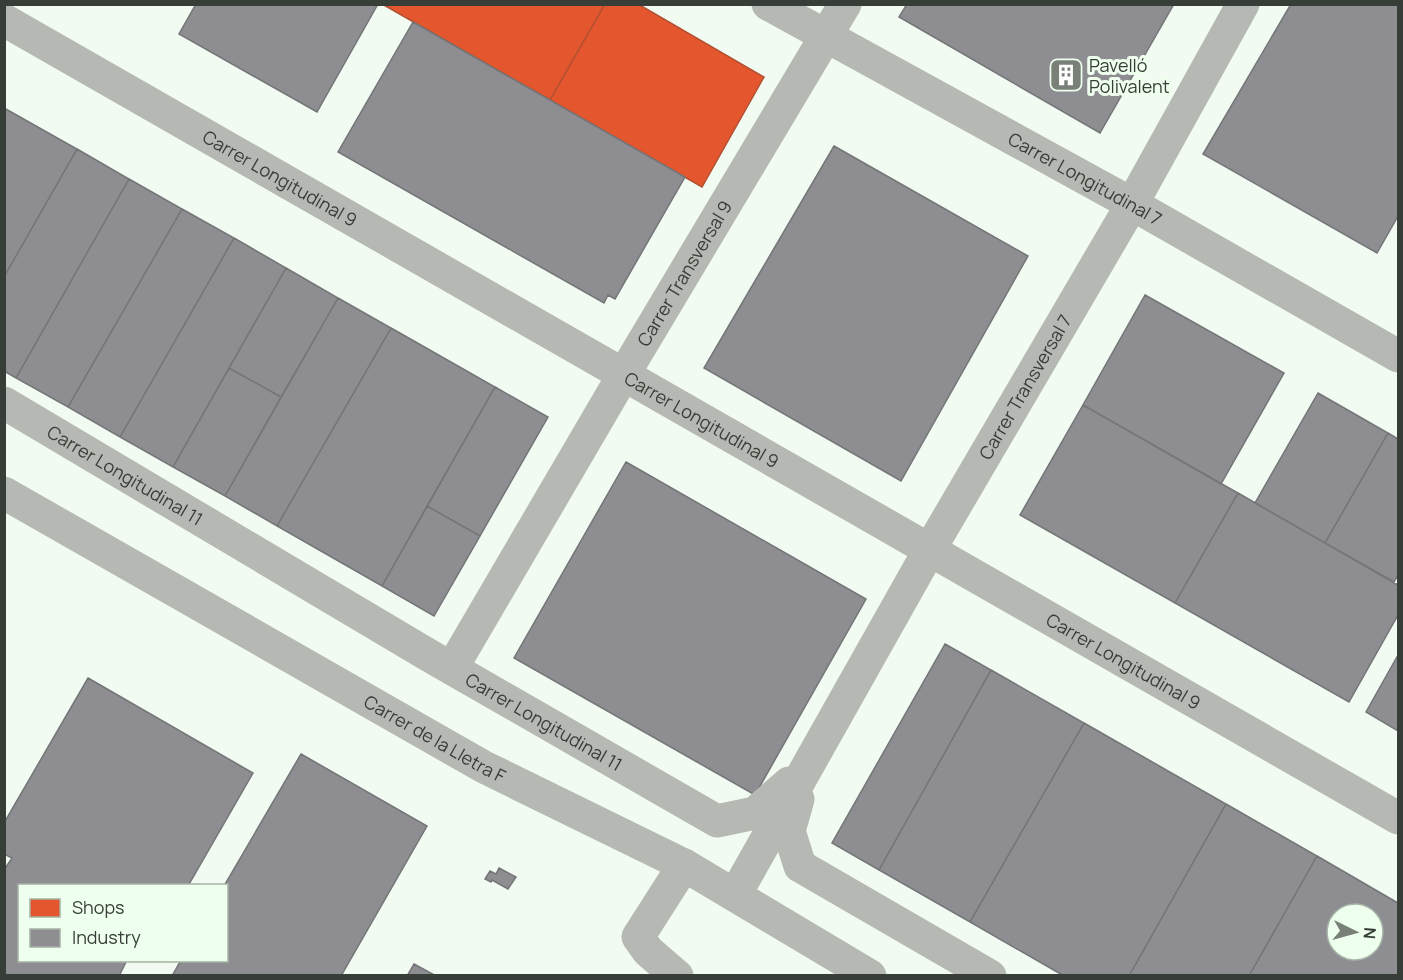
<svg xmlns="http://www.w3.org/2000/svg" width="1403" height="980" font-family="Manrope,sans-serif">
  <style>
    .shops { fill: #e4572e; stroke: #b05031; stroke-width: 1.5 }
    .industry { fill: #8d8d92; stroke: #737577; stroke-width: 1.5; fill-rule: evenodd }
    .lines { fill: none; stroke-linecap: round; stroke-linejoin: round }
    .minor { stroke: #b5b8b3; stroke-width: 33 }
    .labels { text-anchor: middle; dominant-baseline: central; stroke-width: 6; stroke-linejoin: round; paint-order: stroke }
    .poi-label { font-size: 18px; fill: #373e37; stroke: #efe; text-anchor: start }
    .street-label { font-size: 18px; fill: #373e37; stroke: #efe }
  </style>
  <rect width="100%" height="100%" fill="#f2fbf2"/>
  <path class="shops" d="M382,4H605L550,100Z
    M605,4H638L764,77L702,187L550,100Z"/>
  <path class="industry" d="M196,4H378L317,112L179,34Z
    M907,4H1174L1100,133L899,17Z
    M1291,4H1398V216L1377,253L1203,154Z
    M413,22L685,177L615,299L608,295L604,303L338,152Z
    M4,108L77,149L4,277Z
    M834,146L1028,256L901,481L704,368Z
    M77,149L129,179L16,378L4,371V277Z
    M129,179L182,209L68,407L16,378Z
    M182,209L234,238L120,437L68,407Z
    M234,238L286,268L173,467L120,437Z
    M286,268L338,298L281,397L229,368Z
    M1145,295L1284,373L1221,484L1083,405Z
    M338,298L391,328L277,526L225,496Z
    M391,328L495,387L382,586L277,526Z
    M229,368L281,397L225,496L173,467Z
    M495,387L548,417L480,536L427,506Z
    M1318,393L1388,433L1325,543L1255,503Z
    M1083,405L1238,493L1175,603L1020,515Z
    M1388,433L1398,439V575L1394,582L1325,543Z
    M626,462L866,599L755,795L514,658Z
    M1238,493L1398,585V615L1349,702L1175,603Z
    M427,506L480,536L434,616L382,586Z
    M945,644L991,670L879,870L832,843Z
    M1398,655V731L1366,712Z
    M991,670L1084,723L970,922L879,870Z
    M88,678L253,773L188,886H20V960H127L119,976H4V870L12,858L4,854V823Z
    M1084,723L1226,804L1129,976H1064L970,922Z
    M301,754L427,826L341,976H172L181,960H226V886H224Z
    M1226,804L1317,856L1275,930L1249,976H1129Z
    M1317,856L1398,903V976H1249ZM1337,914H1373V950H1337Z
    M499,868L516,877L508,889L492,880L491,882L485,879L490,871L496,874Z
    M414,964L436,976H407Z"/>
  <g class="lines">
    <g class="minor">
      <path id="s1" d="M768,4L1132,204L1398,356"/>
      <path id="s2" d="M4,20L1398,818"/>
      <path id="s3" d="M4,403L430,656L717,821L755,813L789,783"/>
      <path id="s4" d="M4,493L484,767L684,865L870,976"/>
      <path id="s5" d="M452,668L624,374L845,4"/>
      <path d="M798,799L789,831L800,866L990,976"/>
      <path id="s6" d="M735,895L930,549L1132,204L1243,4"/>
      <path d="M677,976L648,951L638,937L684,865"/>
    </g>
  </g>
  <defs>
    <symbol id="building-square" viewBox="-11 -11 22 22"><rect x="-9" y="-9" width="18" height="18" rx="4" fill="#788078" stroke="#efe"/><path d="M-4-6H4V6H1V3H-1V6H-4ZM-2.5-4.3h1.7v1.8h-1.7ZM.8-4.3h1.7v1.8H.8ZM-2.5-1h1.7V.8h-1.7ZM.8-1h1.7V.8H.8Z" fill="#fff"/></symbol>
  </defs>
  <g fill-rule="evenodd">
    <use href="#building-square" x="1047" y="56" width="38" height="38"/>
  </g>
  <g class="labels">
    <g class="poi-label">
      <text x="1089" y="65">Pavelló<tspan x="1089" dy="21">Polivalent</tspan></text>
    </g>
    <g class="street-label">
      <text stroke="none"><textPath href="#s2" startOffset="318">Carrer Longitudinal 9</textPath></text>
      <text stroke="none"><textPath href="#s1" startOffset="362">Carrer Longitudinal 7</textPath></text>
      <text stroke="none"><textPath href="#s5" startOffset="458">Carrer Transversal 9</textPath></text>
      <text stroke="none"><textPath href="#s6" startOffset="585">Carrer Transversal 7</textPath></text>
      <text stroke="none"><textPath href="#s2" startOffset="804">Carrer Longitudinal 9</textPath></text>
      <text stroke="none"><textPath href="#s3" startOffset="141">Carrer Longitudinal 11</textPath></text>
      <text stroke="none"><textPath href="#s2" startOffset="1290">Carrer Longitudinal 9</textPath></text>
      <text stroke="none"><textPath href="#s3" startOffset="627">Carrer Longitudinal 11</textPath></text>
      <text stroke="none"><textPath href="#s4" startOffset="496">Carrer de la Lletra F</textPath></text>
    </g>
  </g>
  <rect width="1403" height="980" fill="none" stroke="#373e37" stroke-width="12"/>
  <rect x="18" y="884" width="210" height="78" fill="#eeffee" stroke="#a5b2a5" stroke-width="1.5"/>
  <rect x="30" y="899" width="30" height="18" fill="#e4572e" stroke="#a5b2a5" stroke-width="1.5"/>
  <text x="72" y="914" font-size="18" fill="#373e37">Shops</text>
  <rect x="30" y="929" width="30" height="18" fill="#8d8d92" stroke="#a5b2a5" stroke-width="1.5"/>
  <text x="72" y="944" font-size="18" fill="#373e37">Industry</text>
  <g transform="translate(1355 932) rotate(95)"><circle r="28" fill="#eeffee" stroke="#a5b2a5" stroke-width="1.5"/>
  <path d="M0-4.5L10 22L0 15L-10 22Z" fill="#788078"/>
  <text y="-9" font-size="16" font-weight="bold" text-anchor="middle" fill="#373e37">N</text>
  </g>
</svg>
